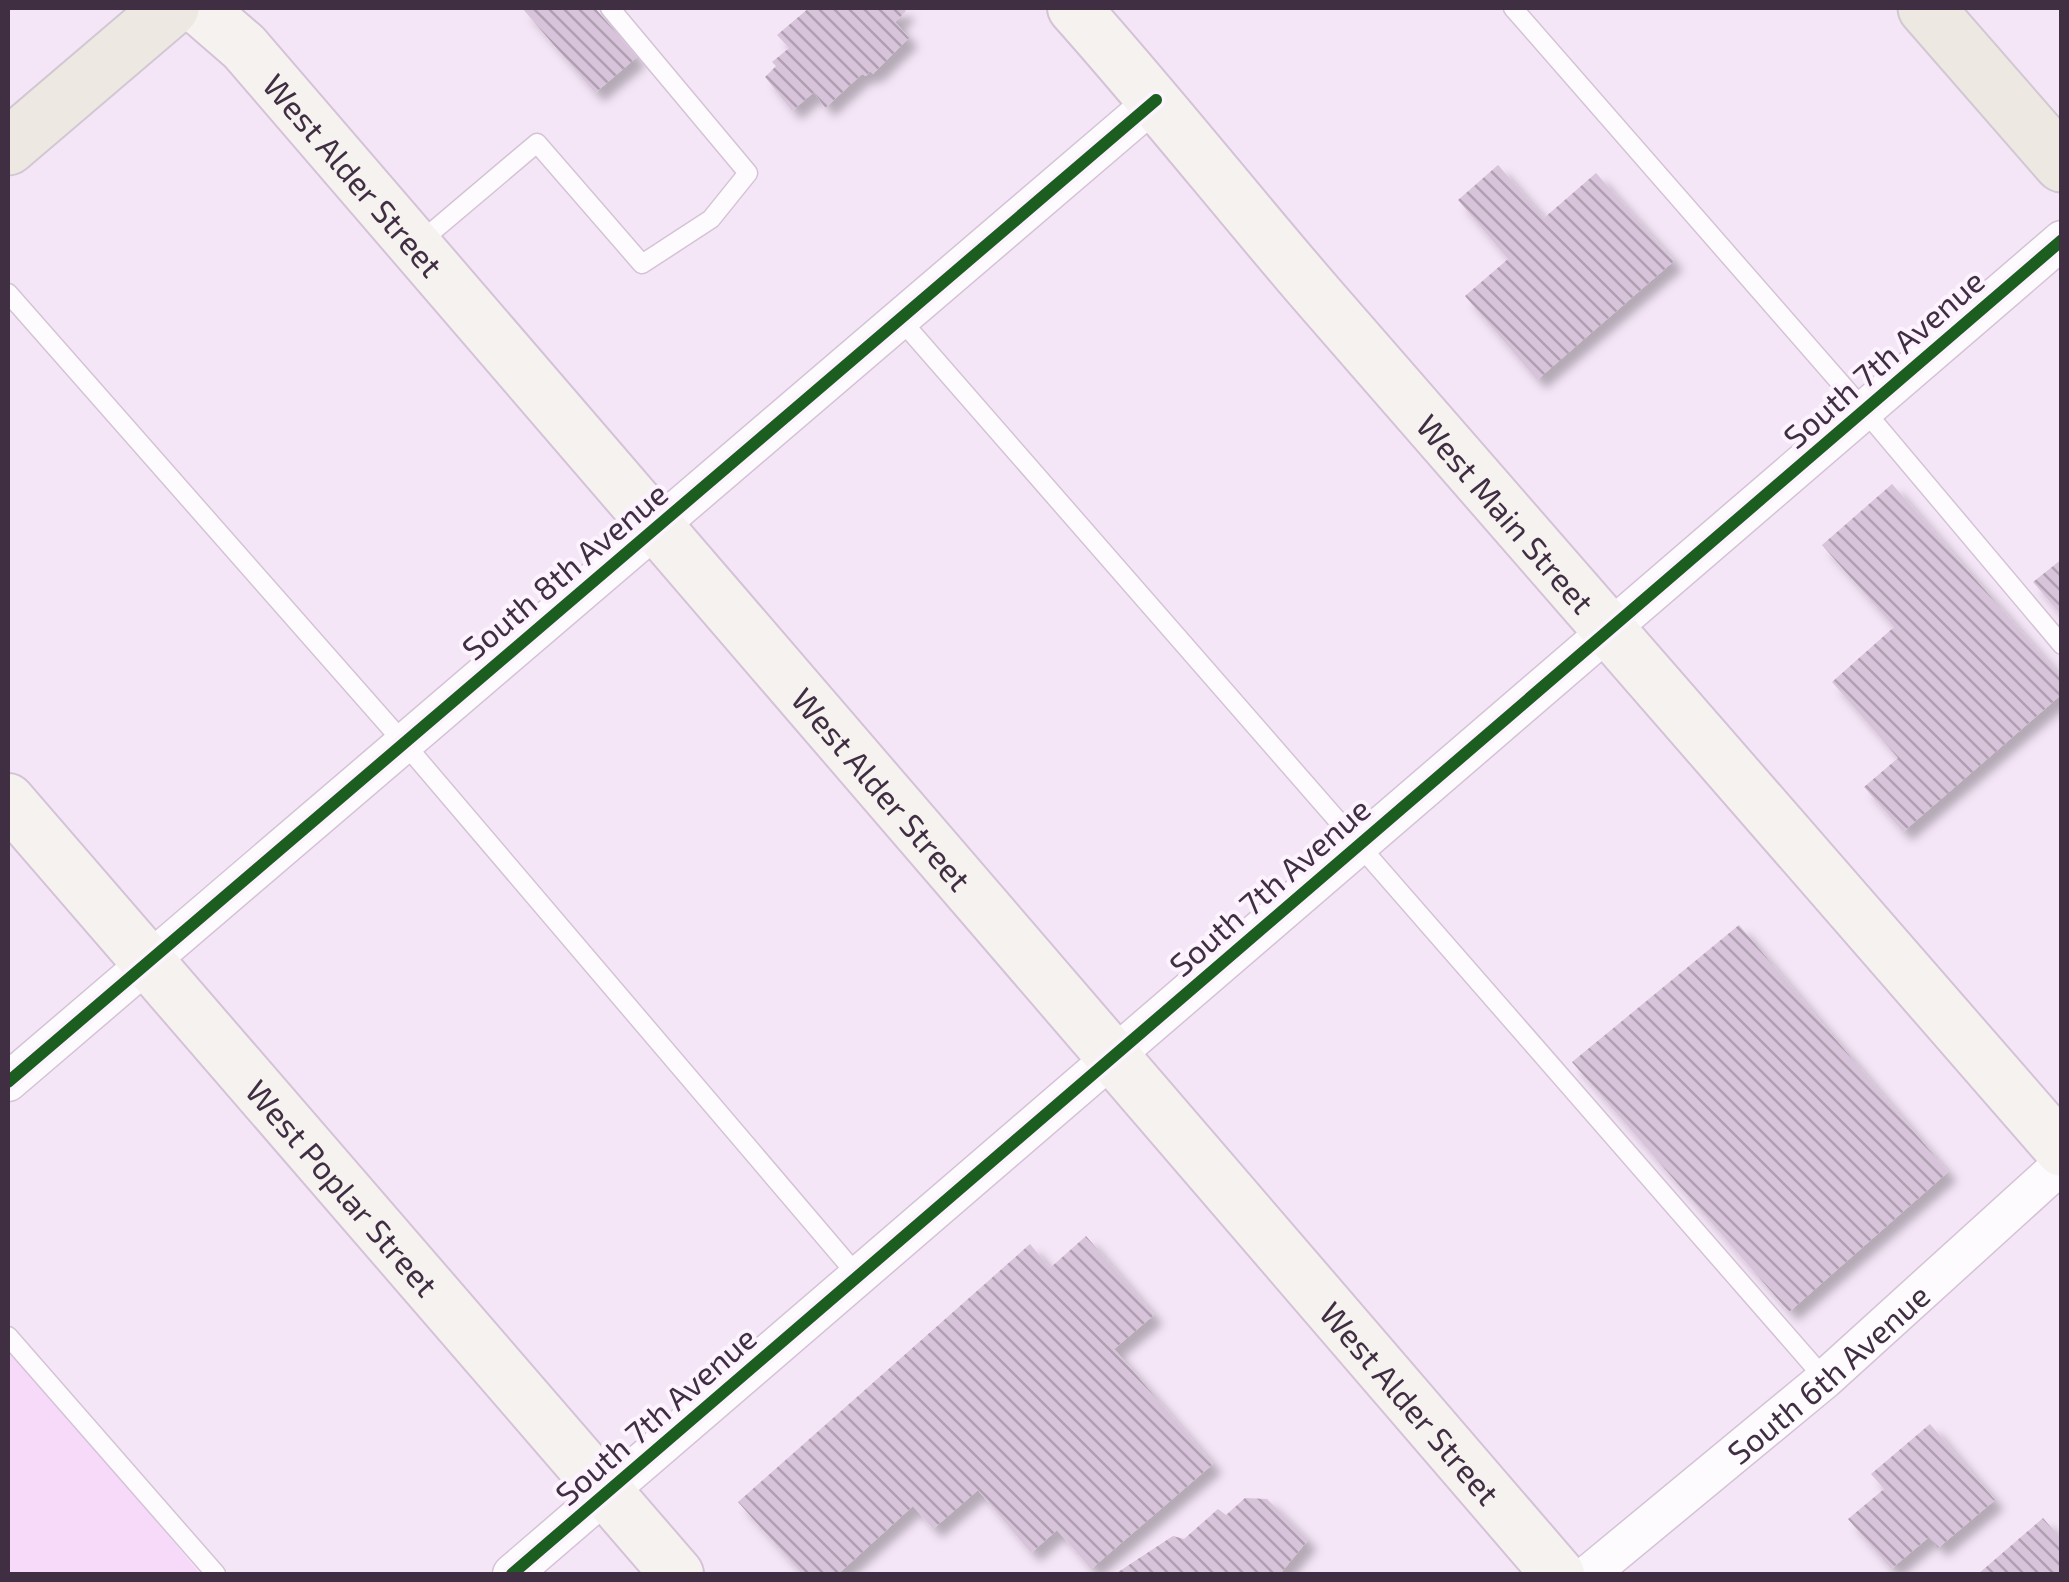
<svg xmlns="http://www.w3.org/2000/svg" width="2069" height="1582" font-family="'Exo 2',sans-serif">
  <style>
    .built { fill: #f7d9fa }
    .building { fill: url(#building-back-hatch); filter: url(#shadow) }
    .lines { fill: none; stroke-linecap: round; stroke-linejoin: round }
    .service-casing { stroke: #d4c3d6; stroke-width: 21 }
    .minor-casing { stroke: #d4c3d6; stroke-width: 41 }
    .secondary-casing { stroke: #d4c3d6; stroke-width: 56 }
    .primary-casing { stroke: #d1c8d2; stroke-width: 59 }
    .service { stroke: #fefbfe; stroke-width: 18 }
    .minor { stroke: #fefbfe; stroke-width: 38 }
    .secondary { stroke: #f6f2f0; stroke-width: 52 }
    .primary { stroke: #eee8e3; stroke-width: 55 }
    .cycleway-casing { stroke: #fdf3fe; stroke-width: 19 }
    .cycleway { stroke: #1b5e20; stroke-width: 12 }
    .labels { text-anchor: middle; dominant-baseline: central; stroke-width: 8; stroke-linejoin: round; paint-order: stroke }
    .street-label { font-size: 32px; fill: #402e42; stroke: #fdf3fe }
  </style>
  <defs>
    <pattern id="building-back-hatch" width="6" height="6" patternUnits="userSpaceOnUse" patternTransform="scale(2.5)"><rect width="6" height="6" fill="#d7c3da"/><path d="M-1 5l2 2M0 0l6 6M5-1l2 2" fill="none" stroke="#b09fb2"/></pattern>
    <filter id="shadow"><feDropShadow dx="9" dy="9" stdDeviation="5" flood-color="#0004"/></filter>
  </defs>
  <rect width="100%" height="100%" fill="#f5e6f7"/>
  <path class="built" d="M8,1344L200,1574H8Z"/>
  <path class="building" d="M522,8H595L637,57L595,93Z
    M809,8H903L906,11L895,22L909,38L873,74L870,71L866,76L862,74L825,108L814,92L792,111L765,77L776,66L772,62L789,48L777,35Z
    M1498,165L1544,218L1596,173L1674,261L1537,380L1465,296L1508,259L1458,200Z
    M1892,484L2062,678V694L1903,832L1864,787L1898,758L1832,682L1894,627L1822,545Z
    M2062,559V616L2033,582Z
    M1739,925L1948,1172L1789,1312L1572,1062Z
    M1086,1236L1154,1315L1114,1349L1213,1464L1091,1569L1057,1530L1031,1553L978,1490L933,1529L913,1506L838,1574H802L738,1502L1030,1244L1050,1268Z
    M1930,1424L1995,1500L1938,1548L1929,1537L1891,1569L1848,1519L1884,1489L1871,1474Z
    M1245,1498L1267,1499L1308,1540L1280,1574H1115L1173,1536L1184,1539L1218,1509L1226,1515Z
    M2043,1518L2062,1540V1574H1978Z"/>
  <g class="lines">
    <defs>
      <path id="service" d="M1513,8L1864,410L2062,645
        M420,242L537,143L642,264L711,219L748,173L610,8
        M8,293L404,743L858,1276
        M900,319L1825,1379
        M8,1336L216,1574"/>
      <g id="minor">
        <path d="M8,1082L1156,100"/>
        <path d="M512,1574L2062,240"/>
        <path id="s1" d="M1589,1574L1825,1379L2062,1164"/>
      </g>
      <g id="secondary">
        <path id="s2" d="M199,8L244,47L1558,1574"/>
        <path id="s3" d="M1074,8C1158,102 1236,201 1319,297C1565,582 1813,866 2062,1150"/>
        <path id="s4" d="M8,800L677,1574"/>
      </g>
      <path id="primary" d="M1926,8L2062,164
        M8,147L171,8"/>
    </defs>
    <use href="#service" class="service-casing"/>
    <use href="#minor" class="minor-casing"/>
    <use href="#secondary" class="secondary-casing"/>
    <use href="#primary" class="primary-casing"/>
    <use href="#service" class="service"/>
    <use href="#minor" class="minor"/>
    <use href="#secondary" class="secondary"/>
    <use href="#primary" class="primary"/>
    <defs>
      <path id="cycleway" d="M8,1082L1156,100
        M512,1574L2062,240"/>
    </defs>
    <use href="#cycleway" class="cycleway-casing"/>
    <use href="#cycleway" class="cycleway"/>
  </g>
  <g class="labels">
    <g class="street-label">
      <text stroke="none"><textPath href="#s2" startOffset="228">West Alder Street</textPath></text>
      <text transform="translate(1883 358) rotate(-41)">South 7th Avenue</text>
      <text stroke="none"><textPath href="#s3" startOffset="665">West Main Street</textPath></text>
      <text transform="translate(564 570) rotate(-40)">South 8th Avenue</text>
      <text stroke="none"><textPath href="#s2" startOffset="1038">West Alder Street</textPath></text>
      <text transform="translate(1269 886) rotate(-41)">South 7th Avenue</text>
      <text stroke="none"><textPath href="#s4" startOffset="512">West Poplar Street</textPath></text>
      <text stroke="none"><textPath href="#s1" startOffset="312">South 6th Avenue</textPath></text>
      <text stroke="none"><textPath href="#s2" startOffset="1848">West Alder Street</textPath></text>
      <text transform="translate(655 1415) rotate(-41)">South 7th Avenue</text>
    </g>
  </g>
  <rect width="2069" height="1582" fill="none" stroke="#402e42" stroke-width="20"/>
</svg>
